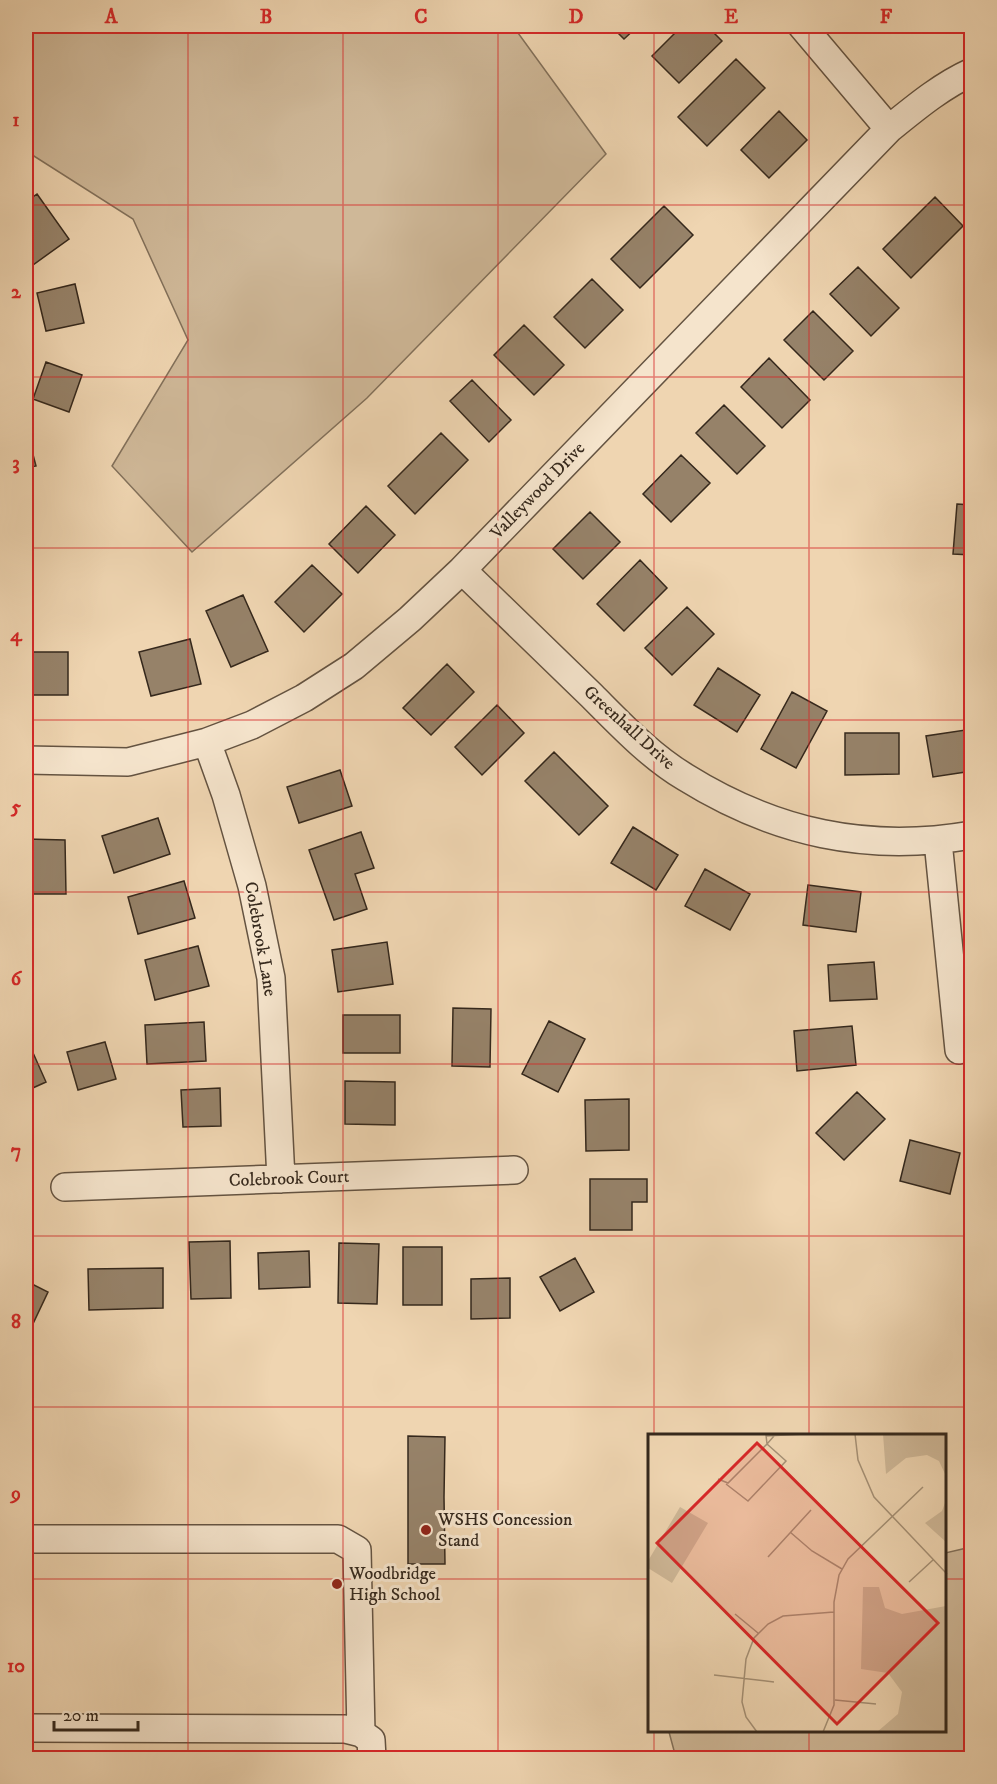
<svg xmlns="http://www.w3.org/2000/svg" width="997" height="1784" font-family="'IM FELL DW Pica',serif">
  <style>
    .green { fill: #cfb898; stroke: #82705a; stroke-width: 1.5 }
    .building { fill: #968269; stroke: #35281c; stroke-width: 1.5 }
    .lines { fill: none; stroke-linecap: round; stroke-linejoin: round }
    .minor-casing { stroke: #645341; stroke-width: 30 }
    .minor { stroke: #f5e4cc; stroke-width: 27 }
    .grid { fill: none; stroke: #d62828; stroke-width: 1.5; stroke-opacity: 0.55 }
    .poi-dot { fill: #8f2418; stroke: #f5e4cc; stroke-width: 2 }
    .labels { text-anchor: middle; dominant-baseline: central; stroke-width: 6; stroke-linejoin: round; paint-order: stroke }
    .street-label { font-size: 18px; fill: #35281c; stroke: #f5e4cc }
    .poi-label { font-size: 18px; fill: #35281c; stroke: #f5e4cc; text-anchor: start }
    .inset-road { fill: none; stroke: #a59075; stroke-width: 1.5 }
    .view { fill: #d62828; fill-opacity: 0.15; stroke: #d62828; stroke-width: 3 }
    .inset-edge { fill: none; stroke: #35281c; stroke-width: 3 }
    .neatline { fill: none; stroke: #d62828; stroke-width: 2 }
    .grid-label { font-size: 20px; text-anchor: middle; font-weight: bold; fill: #d62828 }
  </style>
  <rect width="100%" height="100%" fill="#efd5b1"/>
  <filter id="stains"><feTurbulence type="fractalNoise" baseFrequency=".00333" numOctaves="4"/><feColorMatrix values="0 0 0 0 .2 0 0 0 0 .09 0 0 0 0 .02 0 0 0 .5 -.17"/></filter>
  <radialGradient id="worn" r=".72"><stop offset=".6" stop-color="#630" stop-opacity="0"/><stop offset="1" stop-color="#630" stop-opacity=".3"/></radialGradient>
  <path class="green" d="M26,26H513L606,154L367,398L192,552L112,466L188,340L133,219L26,151Z
    M971,1547V1758H676L669,1732H944L945,1553Z"/>
  <path class="building" d="M611,26H638L624,39Z
    M682,26H707L722,41L679,83L652,56Z
    M930,26H942L936,32Z
    M736,59L765,88L707,146L678,117Z
    M779,111L807,140L769,178L741,150Z
    M37,194L69,239L26,270V202Z
    M935,197L963,226L911,278L883,249Z
    M664,206L693,235L640,288L611,259Z
    M858,267L899,308L871,336L830,294Z
    M592,279L623,310L585,348L554,317Z
    M75,284L84,323L46,331L37,293Z
    M813,311L853,351L824,380L784,340Z
    M524,325L564,365L534,395L494,355Z
    M769,358L810,400L782,428L741,387Z
    M46,362L82,375L69,412L33,399Z
    M472,380L511,420L489,442L450,401Z
    M724,405L765,446L737,474L696,433Z
    M26,428L36,466L26,468Z
    M441,433L468,460L415,514L388,486Z
    M681,455L710,483L671,522L643,494Z
    M957,504L972,505V555L953,554Z
    M366,506L395,535L358,573L329,544Z
    M590,512L620,542L583,579L553,549Z
    M640,560L667,588L624,631L597,604Z
    M312,565L342,594L304,632L275,602Z
    M243,595L268,651L231,667L206,611Z
    M687,607L714,634L672,675L645,648Z
    M190,639L201,684L151,696L139,652Z
    M26,652H68V695H26Z
    M447,664L474,692L431,735L403,708Z
    M718,668L760,695L737,732L694,705Z
    M792,692L827,711L796,768L761,749Z
    M497,705L524,733L482,775L455,747Z
    M972,729V771L933,777L926,736Z
    M845,733H899V774L845,775Z
    M554,752L608,806L579,835L525,781Z
    M340,770L352,806L299,823L287,787Z
    M158,818L170,854L114,873L102,836Z
    M633,827L678,855L656,890L611,863Z
    M361,832L374,868L355,874L367,909L334,920L309,850Z
    M26,839L65,840L66,894H26Z
    M705,869L750,894L730,930L685,906Z
    M184,881L195,918L138,934L128,897Z
    M808,885L861,892L856,932L803,925Z
    M387,942L393,984L338,992L332,950Z
    M198,946L209,986L155,1000L145,960Z
    M874,962L877,999L830,1001L828,965Z
    M453,1008L491,1009L490,1067L452,1066Z
    M343,1015H400V1053H343Z
    M549,1021L585,1039L558,1092L522,1074Z
    M204,1022L206,1061L147,1064L145,1025Z
    M852,1026L856,1065L797,1071L794,1031Z
    M105,1042L116,1079L78,1090L67,1052Z
    M30,1046L46,1082L26,1091V1047Z
    M345,1081L395,1082V1125L345,1124Z
    M220,1088L221,1126L183,1127L181,1090Z
    M857,1092L885,1119L844,1160L816,1133Z
    M629,1099V1150L586,1151L585,1100Z
    M910,1140L960,1153L950,1194L900,1181Z
    M590,1179H647V1202H632V1230H590Z
    M230,1241L231,1298L191,1299L189,1242Z
    M339,1243L379,1244L377,1304L338,1303Z
    M403,1247H442V1305H403Z
    M309,1251L310,1287L259,1289L258,1253Z
    M575,1258L594,1292L560,1311L540,1277Z
    M163,1268V1308L89,1310L88,1269Z
    M510,1278V1318L471,1319V1279Z
    M26,1281L48,1292L30,1330L26,1327Z
    M408,1436L445,1437L444,1497L445,1564H408Z"/>
  <g class="lines">
    <defs>
      <path id="minor" d="M802,26L889,129
        M462,570C505,612 549,654 592,696C621,725 650,756 685,777C775,833 867,853 972,835
        M207,742L226,795L252,886L271,978L281,1179
        M26,760L128,762L207,742L252,725L304,698L354,666L410,619L462,570L889,129C915,108 941,86 972,72
        M938,841L959,1050
        M65,1187L514,1170
        M26,1539H338L357,1550L361,1733
        M26,1728L345,1729L361,1733L371,1740L372,1758"/>
    </defs>
    <use href="#minor" class="minor-casing"/>
    <use href="#minor" class="minor"/>
  </g>
  <path class="grid" d="M188,26V1758M343,26V1758M498,26V1758M654,26V1436M809,26V1436M26,205H972M26,377H972M26,548H972M26,720H972M26,892H972M26,1064H972M26,1236H972M26,1407H972M26,1579H649M944,1579H972M654,1732V1758M809,1732V1758"/>
  <g class="poi-dot">
    <circle cx="426" cy="1530" r="6"/>
    <circle cx="337" cy="1584" r="6"/>
  </g>
  <g class="labels">
    <g class="street-label">
      <text transform="translate(538 491) rotate(-46)">Valleywood Drive</text>
      <text transform="translate(629 728) rotate(42)">Greenhall Drive</text>
      <text transform="translate(260 939) rotate(80)">Colebrook Lane</text>
      <text transform="translate(289 1179) rotate(-2)">Colebrook Court</text>
    </g>
    <g class="poi-label">
      <text x="438" y="1520">WSHS Concession<tspan x="438" dy="21">Stand</tspan></text>
      <text x="349" y="1574">Woodbridge<tspan x="349" dy="21">High School</tspan></text>
    </g>
  </g>
  <g transform="translate(648 1434)">
    <rect width="298" height="298" fill="#efd5b1"/>
    <path d="M235,0H298V42L291,27L279,21L258,24L238,40ZM298,66V108L277,89L294,77ZM32,73L60,89L24,149L0,134V127ZM215,153H231L237,174L254,180L298,172V298H229L250,280L254,258L240,239L213,235Z" fill="#cfb898"/>
    <path class="inset-road" d="M207,0L210,26L226,63L299,140M118,1L119,10L126,2M118,2L157,0M70,45L80,49L119,10L138,27L100,67L78,50M142,98L164,117L194,135M120,123L163,76M261,148L285,126M87,180L110,199M66,241L126,248M187,266L228,270M109,298L98,283L94,268L98,225L106,204L120,190L135,182L186,178M175,298L186,271V168L191,141L200,125L275,53"/>
    <path class="view" d="M109,9L290,189L189,290L9,109Z"/>
    <rect width="298" height="298" class="inset-edge"/>
  </g>
  <rect width="997" height="1784" fill="none" stroke="#efd5b1" stroke-width="66"/>
  <path d="M54 1721v9h84v-9" fill="none" stroke="#35281c" stroke-width="3"/>
  <text x="63" y="1721" font-size="18" fill="#35281c" stroke="#f5e4cc" stroke-width="4.5" paint-order="stroke">20 m</text>
  <rect x="33" y="33" width="931" height="1718" class="neatline"/>
  <g class="grid-label">
    <text x="111" y="23">A</text>
    <text x="266" y="23">B</text>
    <text x="421" y="23">C</text>
    <text x="576" y="23">D</text>
    <text x="731" y="23">E</text>
    <text x="886" y="23">F</text>
    <text x="16" y="126">1</text>
    <text x="16" y="298">2</text>
    <text x="16" y="469">3</text>
    <text x="16" y="641">4</text>
    <text x="16" y="813">5</text>
    <text x="16" y="985">6</text>
    <text x="16" y="1157">7</text>
    <text x="16" y="1328">8</text>
    <text x="16" y="1500">9</text>
    <text x="16" y="1672">10</text>
  </g>
  <rect width="100%" height="100%" filter="url(#stains)"/>
  <rect width="100%" height="100%" fill="url(#worn)"/>
</svg>
